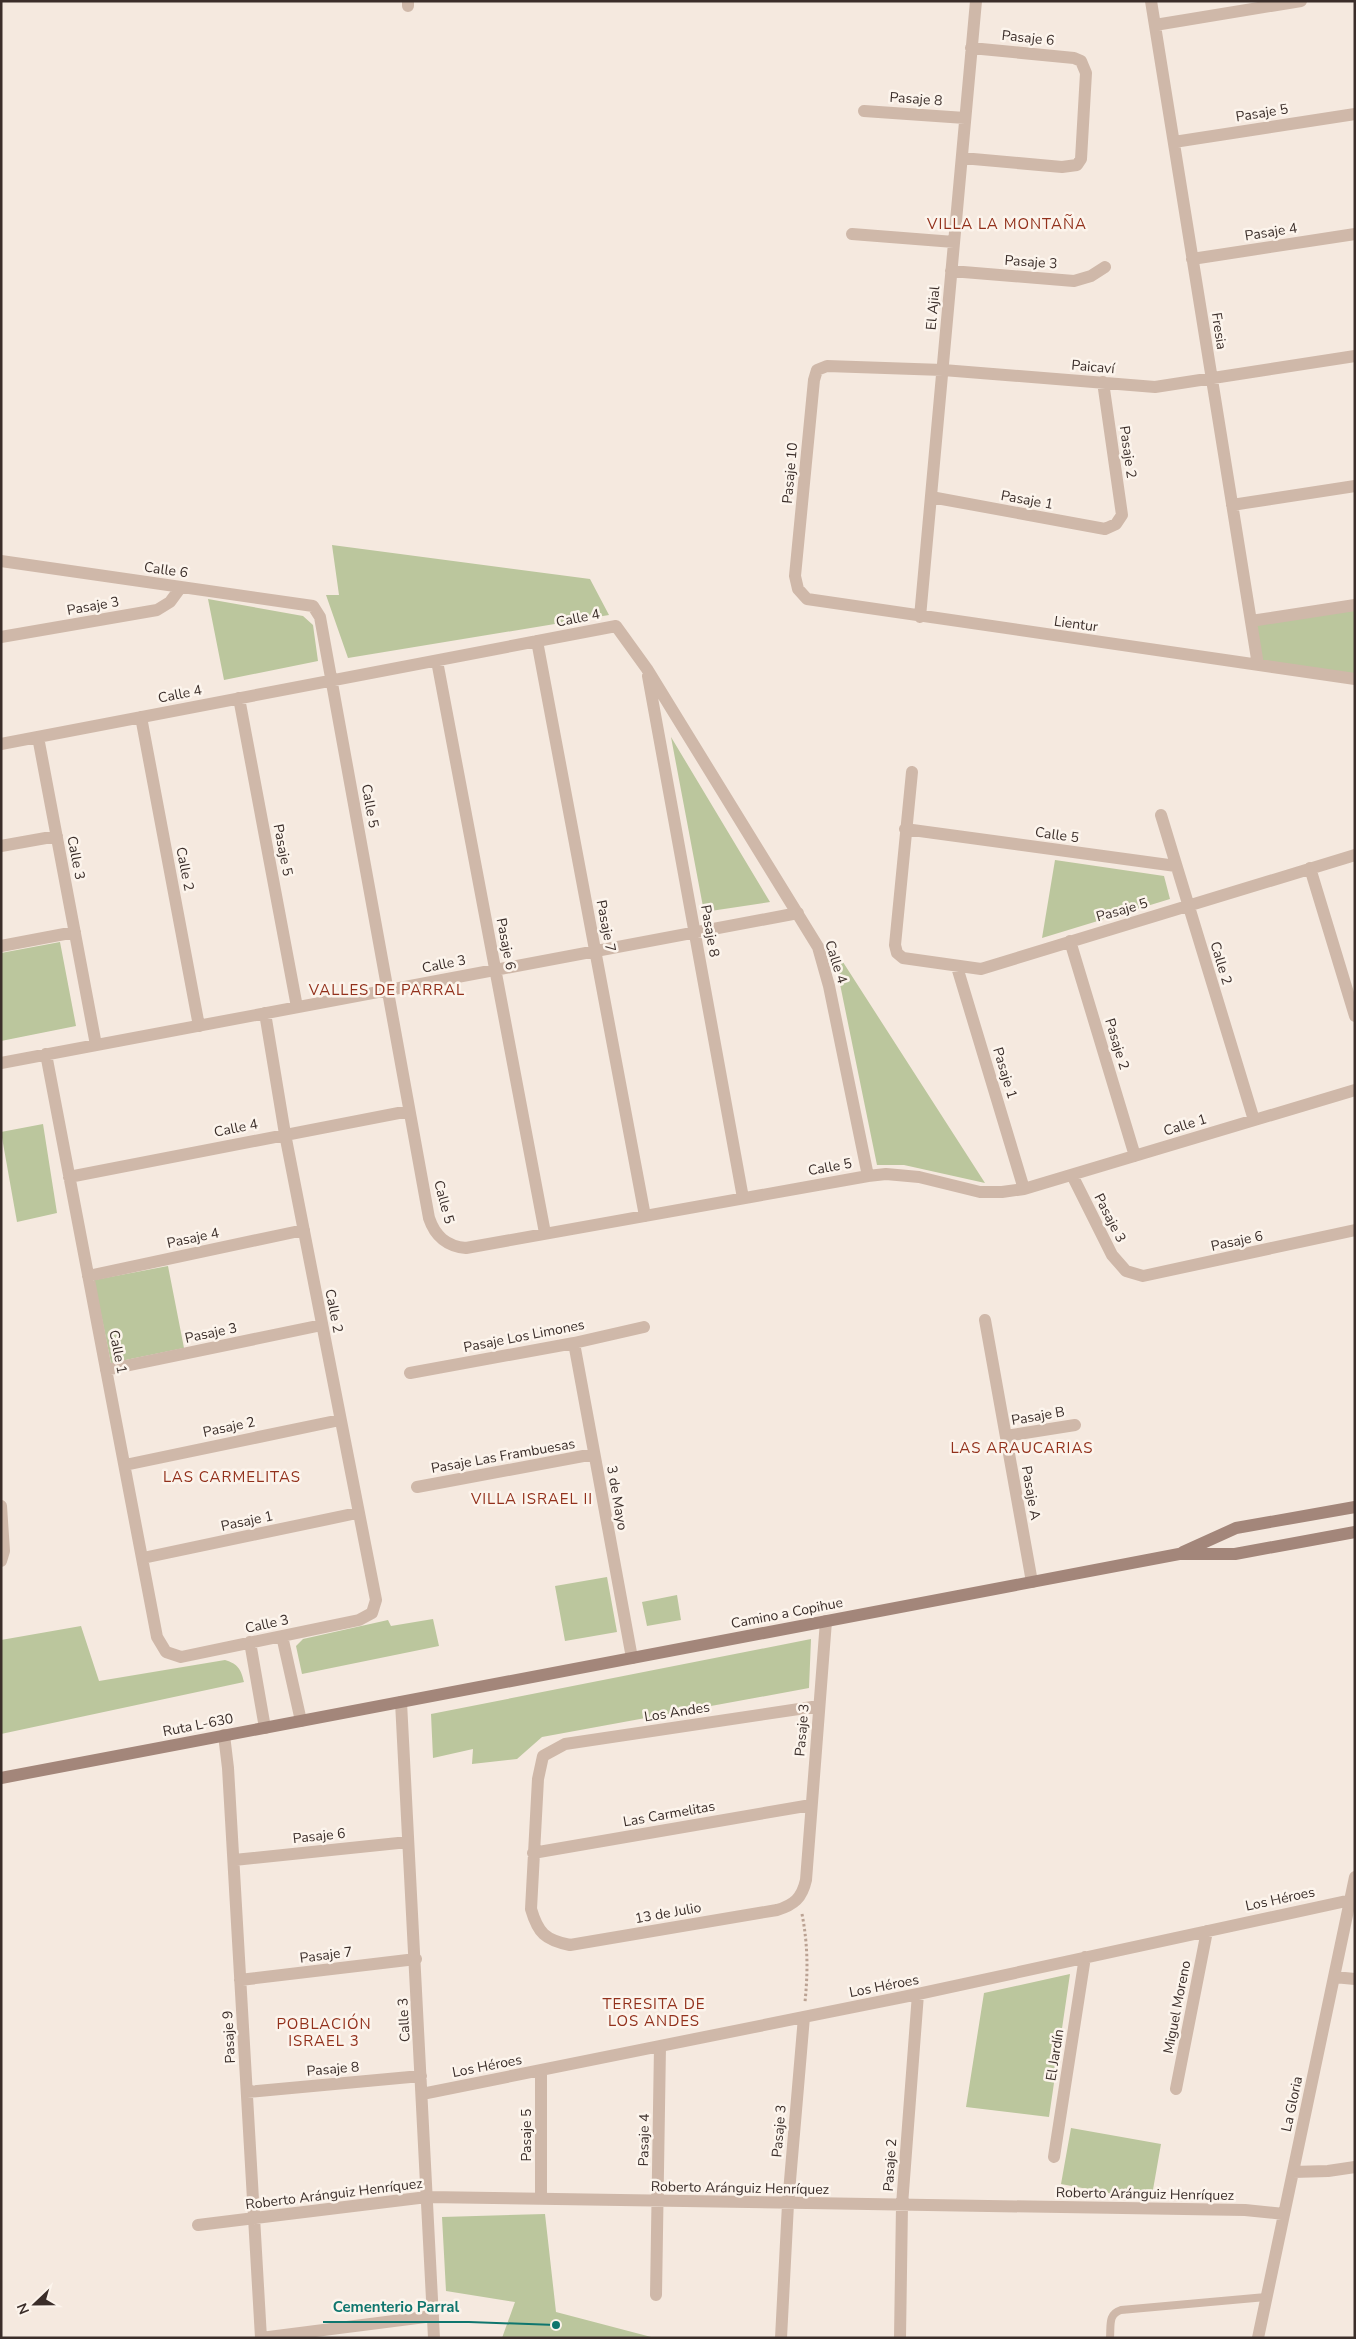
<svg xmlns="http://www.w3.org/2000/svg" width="1356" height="2339" font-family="'Nunito Sans',sans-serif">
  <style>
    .green { fill: #bbc69d }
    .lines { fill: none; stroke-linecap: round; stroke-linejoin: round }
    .path { stroke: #bba293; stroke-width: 3; stroke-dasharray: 2.5 2.5; stroke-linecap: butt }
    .lane { stroke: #cfb8a9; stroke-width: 8 }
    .street { stroke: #cfb8a9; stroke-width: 12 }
    .secondary { stroke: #a3867a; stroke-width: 12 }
    .labels { text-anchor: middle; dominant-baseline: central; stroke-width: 5; stroke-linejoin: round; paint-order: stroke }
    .street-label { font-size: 14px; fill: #3b2e2a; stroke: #fcf4ec }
    .neighbourhood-label { font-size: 15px; letter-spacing: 1px; fill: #92301b; stroke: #fcf4ec }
    .leader { fill: none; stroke: #0f766e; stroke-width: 2 }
    .callout-dot { fill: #0f766e; stroke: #fcf4ec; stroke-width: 2 }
    .callout-label { font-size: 15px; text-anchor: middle; font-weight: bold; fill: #0f766e; stroke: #fcf4ec; stroke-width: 5; stroke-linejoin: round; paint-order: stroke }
  </style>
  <rect width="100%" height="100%" fill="#f5e9df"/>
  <path class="green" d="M332,545L590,579L609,615L348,658L326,595H339Z
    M208,599L303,616L313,625L318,661L224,680Z
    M1355,610V674L1262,660L1256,625Z
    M671,737L770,902L704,912Z
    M1055,860L1164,876L1170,899L1042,938Z
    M60,942L76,1026L1,1041V953Z
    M832,945L985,1183L904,1165H877Z
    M43,1124L57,1213L17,1222L1,1132Z
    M168,1266L184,1348L111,1363L94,1280Z
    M607,1577L617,1632L565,1641L555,1586Z
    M677,1595L681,1620L647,1626L642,1602Z
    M433,1619L439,1646L302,1674L296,1646L303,1639L388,1620L391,1626Z
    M81,1626L99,1681L225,1660C238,1664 241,1669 244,1682L1,1734V1640Z
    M811,1639L809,1688L542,1737L517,1759L472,1764L473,1749L433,1758L431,1714Z
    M1070,1974L1049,2117L966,2107L984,1993Z
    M1071,2128L1161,2144L1151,2201L1061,2184Z
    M545,2214L556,2312L655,2338H502L515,2302L446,2291L442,2217Z"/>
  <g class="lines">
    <path class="path" d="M802,1914C808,1945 808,1972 805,2002"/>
    <path class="lane" d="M1110,2338C1111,2325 1108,2314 1121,2310L1266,2297"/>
    <path class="street" d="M408,1V6
      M1151,1L1258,665
      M1155,25L1301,1
      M864,111L965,118
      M1174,142L1355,114
      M962,158L1062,167L1077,165L1081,159L1086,73L1081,61L1074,58L971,48
      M852,234L954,242
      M1192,259L1355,234
      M951,271L1074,281L1091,276L1105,267
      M1355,356L1155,387L943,370L827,366L817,370L814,380L795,576L798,589L807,599L1355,679
      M931,497L1105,529L1116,524L1122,515L1103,382
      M1232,505L1355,486
      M1,561L313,606L320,617L429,1218C435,1236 446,1246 466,1248L868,1176L886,1174L919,1177L980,1192H1002L1024,1189L1355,1090
      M920,617L976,1
      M1251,621L1355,605
      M1,637L157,610L170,602L181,587
      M537,641L645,1216
      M437,661L545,1233
      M648,676L743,1198
      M239,698L297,1007
      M141,717L199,1026
      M38,737L96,1045
      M1,744L616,626L647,669L818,947L829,986L868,1176
      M912,772L895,945L897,953L903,958L981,969L1355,855
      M1161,815L1254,1120
      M905,829L1176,866
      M1,846L57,836
      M1310,868L1355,1016
      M1070,941L1135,1156
      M1,946L75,932
      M957,967L1024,1189
      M46,1054L157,1637L166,1652L181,1657L359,1620L372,1613L376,1600L285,1134L265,1013
      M1,1063L798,913
      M1072,1175L1112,1255L1126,1271L1143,1276L1355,1230
      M69,1177L409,1111
      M88,1276L304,1230
      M985,1320L1032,1582
      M574,1343L632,1658
      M106,1370L322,1325
      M410,1373L574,1343L644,1327
      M1006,1436L1075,1425
      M125,1465L340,1420
      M417,1487L594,1454
      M1,1506L4,1551L1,1561
      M143,1558L357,1513
      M282,1636L301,1721
      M250,1642L265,1728
      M401,1702L434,2338
      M819,1706L565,1744L543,1756L538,1779L531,1909C538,1933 545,1940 570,1945L777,1910C794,1905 802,1898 806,1880L826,1621
      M224,1735L228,1768L261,2338
      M533,1853L811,1805
      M234,1860L408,1842
      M1334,1977L1355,1979
      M240,1980L416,1959
      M541,2070V2199
      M1176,2089L1207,1931
      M247,2092L421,2076
      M422,2094L918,1994L1351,1900
      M1054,2157L1085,1957
      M1293,2172L1328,2171L1355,2167
      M198,2225L427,2197L1245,2210L1284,2214
      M656,2295L660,2046
      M261,2338L433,2316
      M781,2338L788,2204L804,2017
      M900,2338L902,2205L918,1994
      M1258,2338L1355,1877"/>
    <path class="secondary" d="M1183,1552L1236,1528L1355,1507
      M1,1778L1179,1554H1235L1355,1532"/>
  </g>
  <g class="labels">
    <g class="street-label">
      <text transform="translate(1028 38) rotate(6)">Pasaje 6</text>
      <text transform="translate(916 99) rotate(4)">Pasaje 8</text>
      <text transform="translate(1262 113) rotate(-9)">Pasaje 5</text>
      <text transform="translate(1271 232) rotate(-9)">Pasaje 4</text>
      <text transform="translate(1031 262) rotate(4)">Pasaje 3</text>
      <text transform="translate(933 308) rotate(-85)">El Ajial</text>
      <text transform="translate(1219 331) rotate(81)">Fresia</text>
      <text transform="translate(1093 367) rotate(5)">Paicaví</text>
      <text transform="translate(1128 452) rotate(82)">Pasaje 2</text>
      <text transform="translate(790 473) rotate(-85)">Pasaje 10</text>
      <text transform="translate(1027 500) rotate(10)">Pasaje 1</text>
      <text transform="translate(166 570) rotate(8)">Calle 6</text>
      <text transform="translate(93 606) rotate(-10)">Pasaje 3</text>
      <text transform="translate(578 618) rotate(-11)">Calle 4</text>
      <text transform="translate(1076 624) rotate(8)">Lientur</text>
      <text transform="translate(180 694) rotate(-11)">Calle 4</text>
      <text transform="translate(370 806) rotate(80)">Calle 5</text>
      <text transform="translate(1057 835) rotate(8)">Calle 5</text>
      <text transform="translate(283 850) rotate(79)">Pasaje 5</text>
      <text transform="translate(76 858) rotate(79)">Calle 3</text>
      <text transform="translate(185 869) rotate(79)">Calle 2</text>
      <text transform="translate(1122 910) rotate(-16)">Pasaje 5</text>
      <text transform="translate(606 926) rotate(79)">Pasaje 7</text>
      <text transform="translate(710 931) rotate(80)">Pasaje 8</text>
      <text transform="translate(506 944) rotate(79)">Pasaje 6</text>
      <text transform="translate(836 962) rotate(72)">Calle 4</text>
      <text transform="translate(1221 963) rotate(73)">Calle 2</text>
      <text transform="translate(444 964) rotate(-11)">Calle 3</text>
      <text transform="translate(1117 1044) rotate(73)">Pasaje 2</text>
      <text transform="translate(1005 1073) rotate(73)">Pasaje 1</text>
      <text transform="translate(1185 1125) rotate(-17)">Calle 1</text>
      <text transform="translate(236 1128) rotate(-11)">Calle 4</text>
      <text transform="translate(830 1167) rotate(-10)">Calle 5</text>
      <text transform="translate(444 1202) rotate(75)">Calle 5</text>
      <text transform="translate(1110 1218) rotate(63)">Pasaje 3</text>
      <text transform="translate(193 1238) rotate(-12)">Pasaje 4</text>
      <text transform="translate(1237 1241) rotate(-12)">Pasaje 6</text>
      <text transform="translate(334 1311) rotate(79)">Calle 2</text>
      <text transform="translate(211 1333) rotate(-12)">Pasaje 3</text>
      <text transform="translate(524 1336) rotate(-11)">Pasaje Los Limones</text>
      <text transform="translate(118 1352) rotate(79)">Calle 1</text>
      <text transform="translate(1038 1416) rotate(-10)">Pasaje B</text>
      <text transform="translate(229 1427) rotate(-12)">Pasaje 2</text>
      <text transform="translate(503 1456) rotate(-10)">Pasaje Las Frambuesas</text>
      <text transform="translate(1031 1493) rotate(80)">Pasaje A</text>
      <text transform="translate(617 1498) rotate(80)">3 de Mayo</text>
      <text transform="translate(247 1521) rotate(-12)">Pasaje 1</text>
      <text transform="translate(787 1613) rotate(-11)">Camino a Copihue</text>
      <text transform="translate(267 1624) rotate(-12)">Calle 3</text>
      <text transform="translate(677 1712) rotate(-9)">Los Andes</text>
      <text transform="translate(198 1725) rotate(-11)">Ruta L-630</text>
      <text transform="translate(802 1730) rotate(-85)">Pasaje 3</text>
      <text transform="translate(669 1814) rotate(-10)">Las Carmelitas</text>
      <text transform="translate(319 1836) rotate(-6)">Pasaje 6</text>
      <text transform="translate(1280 1899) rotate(-12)">Los Héroes</text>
      <text transform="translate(668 1913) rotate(-10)">13 de Julio</text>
      <text transform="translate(326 1955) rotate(-7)">Pasaje 7</text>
      <text transform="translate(884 1986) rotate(-11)">Los Héroes</text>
      <text transform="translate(1177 2007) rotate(-79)">Miguel Moreno</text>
      <text transform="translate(404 2020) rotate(-93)">Calle 3</text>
      <text transform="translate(229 2037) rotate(-93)">Pasaje 9</text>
      <text transform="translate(1055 2055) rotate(-81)">El Jardín</text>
      <text transform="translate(487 2066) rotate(-11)">Los Héroes</text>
      <text transform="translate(333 2069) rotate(-5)">Pasaje 8</text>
      <text transform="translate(1292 2104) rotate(-78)">La Gloria</text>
      <text transform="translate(779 2131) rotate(-85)">Pasaje 3</text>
      <text transform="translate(526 2135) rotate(-90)">Pasaje 5</text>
      <text transform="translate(644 2140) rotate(-89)">Pasaje 4</text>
      <text transform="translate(890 2165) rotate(-86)">Pasaje 2</text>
      <text transform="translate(740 2188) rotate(1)">Roberto Aránguiz Henríquez</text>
      <text transform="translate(334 2194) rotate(-7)">Roberto Aránguiz Henríquez</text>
      <text transform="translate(1145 2194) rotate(1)">Roberto Aránguiz Henríquez</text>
    </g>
    <g class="neighbourhood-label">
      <text x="1007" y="224">VILLA LA MONTAÑA</text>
      <text x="387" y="990">VALLES DE PARRAL</text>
      <text x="1022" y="1448">LAS ARAUCARIAS</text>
      <text x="232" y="1477">LAS CARMELITAS</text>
      <text x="532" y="1499">VILLA ISRAEL II</text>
      <text x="654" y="2004">TERESITA DE<tspan x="654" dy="17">LOS ANDES</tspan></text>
      <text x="324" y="2024">POBLACIÓN<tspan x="324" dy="17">ISRAEL 3</tspan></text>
    </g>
  </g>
  <path class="leader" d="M556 2325L469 2322H323"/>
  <circle class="callout-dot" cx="556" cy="2325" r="5"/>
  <g class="callout-label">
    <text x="396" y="2312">Cementerio Parral</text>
  </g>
  <rect width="1356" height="2339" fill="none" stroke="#3b2e2a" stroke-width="5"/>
  <g transform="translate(35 2304) rotate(248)" stroke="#fcf4ec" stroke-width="4" paint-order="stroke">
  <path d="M0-4L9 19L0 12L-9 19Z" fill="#3b2e2a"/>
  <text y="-8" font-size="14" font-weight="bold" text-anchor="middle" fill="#3b2e2a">N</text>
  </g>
</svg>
